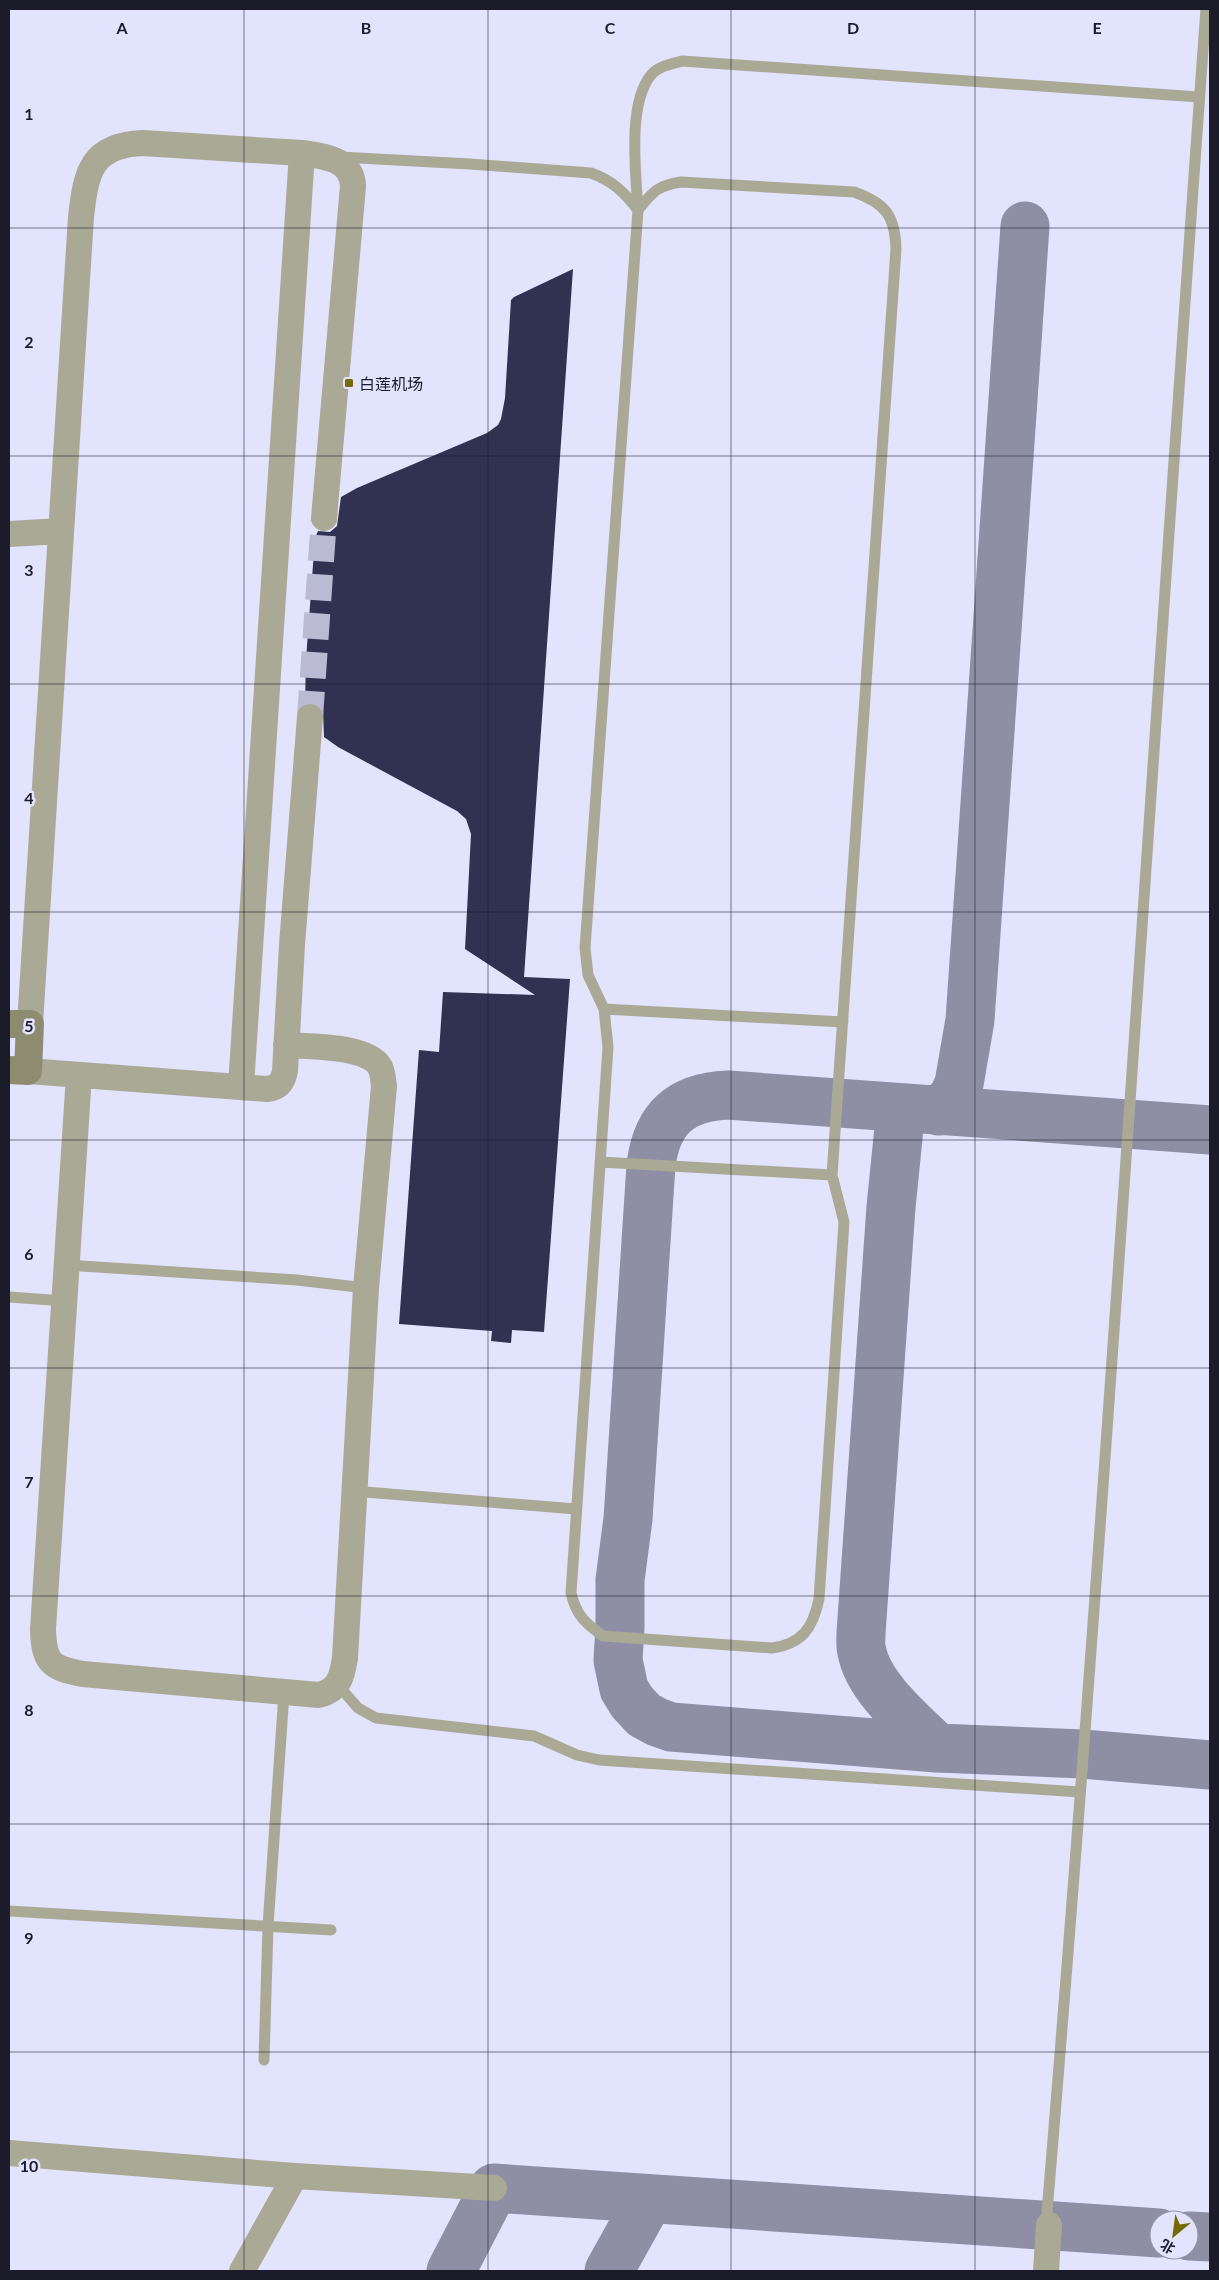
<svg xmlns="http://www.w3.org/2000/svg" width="1219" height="2280" font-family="Lato,'Noto Sans SC',sans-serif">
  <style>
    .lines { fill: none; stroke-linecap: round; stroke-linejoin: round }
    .taxiway { stroke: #8e8ea4; stroke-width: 49 }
    .building { fill: #313152 }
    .tertiary-tunnel { stroke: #babbd2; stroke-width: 26; stroke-dasharray: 26 13; stroke-linecap: butt }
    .service { stroke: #aaa996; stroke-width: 11 }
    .tertiary { stroke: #aaa996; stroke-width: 26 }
    .secondary { stroke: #8d8b70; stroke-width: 28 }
    .grid { fill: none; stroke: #1b1b2a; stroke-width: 1; stroke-opacity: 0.55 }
    .poi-dot { fill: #756b05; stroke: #e2e3fc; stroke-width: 2 }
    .labels { text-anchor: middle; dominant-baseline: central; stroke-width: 5; stroke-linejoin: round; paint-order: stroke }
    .poi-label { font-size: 16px; fill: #1b1b2a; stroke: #e2e3fc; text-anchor: start }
    .grid-label { font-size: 16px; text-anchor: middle; font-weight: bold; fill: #1b1b2a; stroke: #e2e3fc; stroke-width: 5; stroke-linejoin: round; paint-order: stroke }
  </style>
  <rect width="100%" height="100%" fill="#e2e3fc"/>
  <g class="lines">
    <path class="taxiway" d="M901,1108L891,1207L861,1633C861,1639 860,1646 862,1652C869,1688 912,1723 937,1748L1083,1754L1210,1765
      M939,1111L953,1097L959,1084L970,1020L1025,226
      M937,1748L671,1727L657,1722L644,1715L632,1702L624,1689L618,1660L620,1627V1580L628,1519L651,1165C657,1118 681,1097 728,1095L1210,1130
      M1189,2236L1210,2237
      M451,2271L494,2188L1159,2233
      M609,2271L649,2199"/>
  </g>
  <path class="building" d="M573,269L524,977L570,979L544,1332L512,1330L511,1343L491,1341L492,1331L399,1324L419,1050L439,1052L443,992L535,995L465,949L471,834L466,819L457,811L338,747L324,737L323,710L318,704L312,702L305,703L306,659L315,538L318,531L330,532L337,526L341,497L357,488L487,433L498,425L501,419L505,398L511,300L514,297Z"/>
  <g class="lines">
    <path class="tertiary-tunnel" d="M310,717L324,518"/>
    <path class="service" d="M340,157L470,164L591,173C613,181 624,192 638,210
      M681,182L854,192C885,203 895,215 896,249L832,1175L844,1222L819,1599C813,1628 802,1644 772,1648L603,1636C585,1623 576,1615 571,1593L608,1047L604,1009L588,975L585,948L638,210C653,192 656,186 681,182Z
      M638,210C636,175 627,104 651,75C658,66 672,64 682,61L1199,97
      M604,1009L843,1022
      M600,1162L832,1175
      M66,1265L297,1280L366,1288
      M9,1297L65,1301
      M353,1491L576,1509
      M338,1685L358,1708L376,1718L534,1736L577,1755L599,1760L1080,1792
      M9,1911L331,1930
      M264,2060L268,1926L284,1693
      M1046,2224C1108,1486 1152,747 1206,9"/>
    <path class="tertiary" d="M9,534L61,531
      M30,1024L81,217C86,172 91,145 143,143L302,153C324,156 352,159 353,186L324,518
      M28,1071L267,1089C278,1088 283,1082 285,1071L292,945L310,717
      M79,1075L43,1629C44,1662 50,1668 83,1674L319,1695C339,1690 342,1677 345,1658L366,1288L384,1086C383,1079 383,1073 380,1067C367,1045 309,1047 286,1045
      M241,1086L302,153
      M9,2153L295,2176L494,2188
      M242,2271L295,2176
      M1046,2271L1049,2225"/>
    <path class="secondary" d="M9,1024H30L28,1071L9,1070"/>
  </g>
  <path class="grid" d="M244,9V2271M488,9V2271M731,9V2271M975,9V2271M9,228H1210M9,456H1210M9,684H1210M9,912H1210M9,1140H1210M9,1368H1210M9,1596H1210M9,1824H1210M9,2052H1210"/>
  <rect class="poi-dot" x="344" y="378" width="10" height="10" rx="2.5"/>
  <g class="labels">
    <g class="poi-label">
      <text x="359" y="383">白莲机场</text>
    </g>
  </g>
  <g class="grid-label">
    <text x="122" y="34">A</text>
    <text x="366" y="34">B</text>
    <text x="610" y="34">C</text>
    <text x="853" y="34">D</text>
    <text x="1097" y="34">E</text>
    <text x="29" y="120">1</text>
    <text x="29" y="348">2</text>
    <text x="29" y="576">3</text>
    <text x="29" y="804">4</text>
    <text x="29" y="1032">5</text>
    <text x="29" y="1260">6</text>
    <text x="29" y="1488">7</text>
    <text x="29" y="1716">8</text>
    <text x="29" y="1944">9</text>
    <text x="29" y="2172">10</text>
  </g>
  <rect width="1219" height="2280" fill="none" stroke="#1b1b2a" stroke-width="20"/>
  <g transform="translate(1174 2235) rotate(209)"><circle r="24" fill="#e2e3fc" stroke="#9293a8"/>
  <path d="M0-4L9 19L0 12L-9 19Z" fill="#756b05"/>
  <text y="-8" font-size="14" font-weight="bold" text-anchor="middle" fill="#1b1b2a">北</text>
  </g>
</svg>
